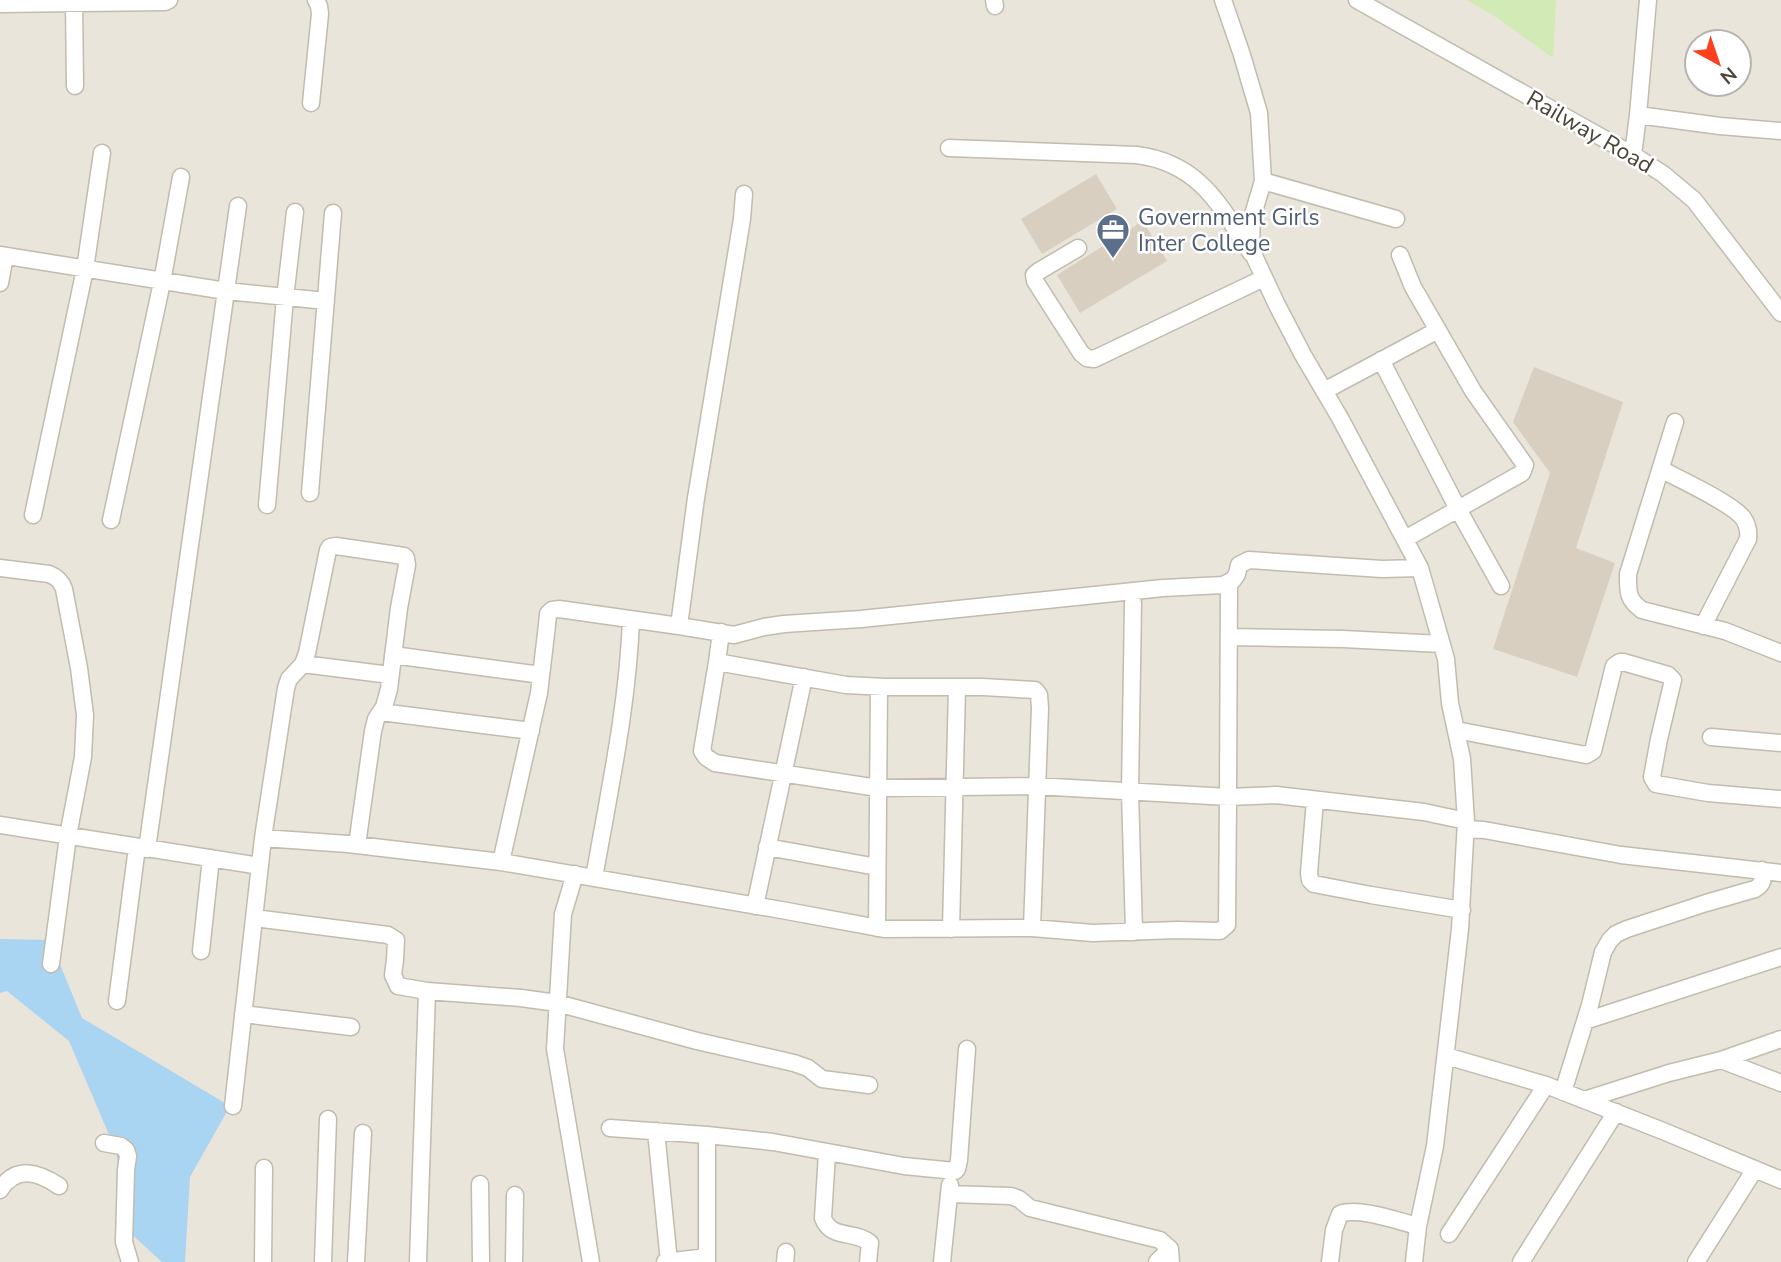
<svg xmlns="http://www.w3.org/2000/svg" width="1781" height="1262" font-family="'Nunito Sans',sans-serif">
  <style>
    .residential { fill: #eae5da; fill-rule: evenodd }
    .green { fill: #d2eab5 }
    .water { fill: #a9d4f2 }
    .building { fill: #d8cfc1 }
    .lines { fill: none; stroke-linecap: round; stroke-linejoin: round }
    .minor-casing { stroke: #c2bbae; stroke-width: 19 }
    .minor { stroke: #fff; stroke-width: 16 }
    .labels { text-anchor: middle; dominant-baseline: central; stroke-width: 5; stroke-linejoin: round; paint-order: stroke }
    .street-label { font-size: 23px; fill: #4b4439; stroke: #fff }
    .service-label { font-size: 23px; fill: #4e5e75; stroke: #fff; text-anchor: start }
  </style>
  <rect width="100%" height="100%" fill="#f6f3ec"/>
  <path class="residential" d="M0,0H1781V1262H0ZM1697,42H1739V84H1697Z"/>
  <path class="green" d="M1467,0H1556L1553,58L1497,18Z"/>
  <path class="water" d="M0,939L50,940L82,1018L230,1106L190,1177L185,1262H162L127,1230L116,1151L69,1041L7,991L0,993Z"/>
  <path class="building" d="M1096,174L1117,209L1042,254L1021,219Z
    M1143,221L1167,261L1080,313L1057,275Z
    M1534,367L1623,402L1576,548L1615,563L1577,677L1493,649L1550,473L1513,422Z"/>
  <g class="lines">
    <defs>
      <path id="minor" d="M74,0L75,86
        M994,0L995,6
        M1223,0L1242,55L1259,113L1263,181L1252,218L1251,242L1255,258L1277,305L1303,355L1340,418L1420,568L1446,659L1450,703L1462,759L1466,821L1460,929L1435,1146L1418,1226L1414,1262
        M1357,0L1633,155L1663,174L1694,200L1781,313
        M0,4L165,2L169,0
        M311,103L320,14L319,6L316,0
        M1638,115L1720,126L1781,131
        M949,148L1137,155C1199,163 1220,205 1251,253
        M1633,155L1638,115L1648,0
        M1263,181L1396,219
        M1078,248L1039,271L1034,275L1035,281L1081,353L1087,358L1094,359L1264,278
        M0,255L226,291L326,301
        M1400,255L1413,287L1473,391L1525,465L1522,473L1405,539
        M0,283L5,256
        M1381,360L1458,509L1501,586
        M1324,391L1438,330
        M1675,422L1628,574C1628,592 1627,599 1642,610L1725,631L1781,653
        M1661,469C1680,480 1732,503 1743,518C1748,525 1749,531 1748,539L1703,626
        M310,493L333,213
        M267,505L285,298L295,212
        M33,515L85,269L102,153
        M111,520L162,282L181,177
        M0,568L49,574C57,577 61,581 64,589L79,668L85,715L83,757L68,836L51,964
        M1420,568L1382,569L1249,560L1239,565L1237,574L1233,580L1223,585L1163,588L861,619L784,624L764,627L734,635L679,626L559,609L552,610L548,614L547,625L539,693L501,862L787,911L884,929L1032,928L1093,933L1177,930L1220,931L1227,925L1228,797L1276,795L1424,812L1466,821
        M1133,603L1130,791L1134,932
        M679,626L696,498L742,219L744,194
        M721,632L717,662L846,685L885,687H983L1035,690L1039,695L1040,708L1032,928
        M1229,637L1343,639L1442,644
        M393,655L541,675
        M717,662L702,751L706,757L715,763L878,788L1036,786L1228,797L1229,583
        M303,664L390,675
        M381,712L531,731
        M1456,730L1586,755L1593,751L1614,666L1620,662H1623L1668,675L1673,680L1659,739L1652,777L1656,784L1708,793L1781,799
        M1711,737L1781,743
        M1315,800L1309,873L1310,880L1314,884L1371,895L1462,910
        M0,825L260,866
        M1466,829L1484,830L1621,855L1781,873
        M263,838L286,688L289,679L303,664L307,653L328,550L330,547L336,546L404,556L406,558L407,565L399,608L389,689L384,707L376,719L373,731L357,845
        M767,847L877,867
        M147,849L238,206
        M575,874L563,914L555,1049L591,1262
        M594,878C609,792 628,705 631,619
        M755,906L804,677
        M254,918L388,935L396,940L395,960L393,975L398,986L427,991L418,1262
        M877,928L879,687
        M951,929L957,687
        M201,951L211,858
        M427,991L521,998L557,1003L697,1041L794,1063L808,1068L822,1079L869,1085
        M117,1001L137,847
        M243,1014L351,1027
        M1585,1021L1781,957
        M1446,1056L1546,1085L1663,1131L1781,1180
        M1721,1060L1781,1039
        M1563,1092L1590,1005L1603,952L1610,940L1616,934L1627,929L1706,903L1755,889C1764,884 1763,879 1762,870
        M1584,1100L1669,1073L1721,1060L1781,1083
        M233,1106L263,838L348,844L501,862
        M610,1128L707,1135
        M656,1131L669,1262
        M104,1143L121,1146L126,1150L128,1156L126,1170L124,1242L130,1262
        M827,1153L823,1218C831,1240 855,1230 870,1243L868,1262
        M480,1184L481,1262
        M0,1190C16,1165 38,1172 59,1186
        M949,1194L1011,1196L1019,1199L1030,1208L1160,1240L1170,1249L1171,1262
        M1449,1234L1546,1085
        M263,1262L264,1168
        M323,1262L328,1119
        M356,1262L363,1133
        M514,1262L515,1195
        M665,1262L707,1257
        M707,1262V1135L773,1142L904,1166L955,1171L957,1169L959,1160L967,1049
        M785,1262L786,1252
        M942,1262L950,1185
        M1157,1262L1170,1249
        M1330,1262L1334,1230L1340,1214C1360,1207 1397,1221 1418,1226
        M1521,1262L1616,1112
        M1696,1262L1755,1169"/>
    </defs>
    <use href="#minor" class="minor-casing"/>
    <use href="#minor" class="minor"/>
  </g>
  <defs>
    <symbol id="office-pin" viewBox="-11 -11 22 30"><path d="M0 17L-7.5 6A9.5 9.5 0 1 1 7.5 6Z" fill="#5c6f8a" stroke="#fff"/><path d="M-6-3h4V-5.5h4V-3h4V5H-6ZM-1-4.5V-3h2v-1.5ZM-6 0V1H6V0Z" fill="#fff"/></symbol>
  </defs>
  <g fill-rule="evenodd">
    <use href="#office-pin" x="1094" y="211" width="38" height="52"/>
  </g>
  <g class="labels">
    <g class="street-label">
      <text transform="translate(1590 132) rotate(30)">Railway Road</text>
    </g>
    <g class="service-label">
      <text x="1138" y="217">Government Girls<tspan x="1138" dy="26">Inter College</tspan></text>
    </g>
  </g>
  <g transform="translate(1718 63) rotate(140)"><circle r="33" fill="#ffffff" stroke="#b7b4b0" stroke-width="2"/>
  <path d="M0-5L12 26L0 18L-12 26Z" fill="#fc3f1d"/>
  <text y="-10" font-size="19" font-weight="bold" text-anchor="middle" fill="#4b4439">N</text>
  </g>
</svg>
